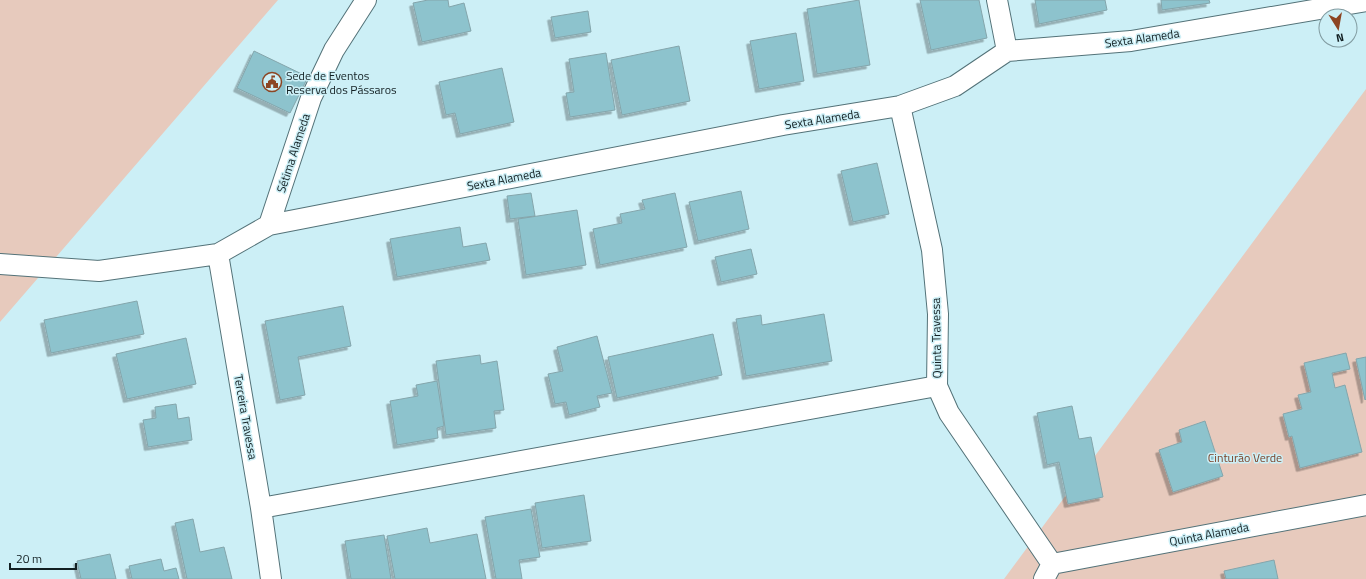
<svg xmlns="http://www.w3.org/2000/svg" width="1366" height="579" font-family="'Titillium Web',sans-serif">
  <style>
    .green { fill: #e7cabd }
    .building { fill: #8dc3cd; stroke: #84a5ab; filter: url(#shadow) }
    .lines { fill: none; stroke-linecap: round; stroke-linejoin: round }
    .minor-casing { stroke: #537278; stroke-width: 22 }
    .minor { stroke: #fff; stroke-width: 20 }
    .labels { text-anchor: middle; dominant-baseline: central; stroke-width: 3; stroke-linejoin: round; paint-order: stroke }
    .street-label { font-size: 12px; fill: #121f22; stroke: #cceff6 }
    .poi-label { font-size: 12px; fill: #121f22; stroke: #cceff6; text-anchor: start }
    .park-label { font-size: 12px; fill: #7b4228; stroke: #cceff6 }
  </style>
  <defs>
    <filter id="shadow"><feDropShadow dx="-3.5" dy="3.5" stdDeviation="0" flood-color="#0004"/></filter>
  </defs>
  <rect width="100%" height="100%" fill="#cceff6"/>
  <path class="green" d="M0,0H278L0,322Z
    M1366,89V579H1004Z"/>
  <path class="building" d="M428,0H448L449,7L464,3L471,31L422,42L413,3Z
    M859,0L870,65L817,74L807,9Z
    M920,0H979L987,38L931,50Z
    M1035,0H1105L1107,10L1039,24Z
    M1161,0H1209L1210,3L1162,10Z
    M588,11L591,32L555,38L551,17Z
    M796,33L804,81L759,89L750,41Z
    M679,46L690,101L622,115L611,60Z
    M254,51L308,77L290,113L237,88Z
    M606,53L615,110L570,117L566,93L574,92L569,59Z
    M502,68L514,122L460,134L455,113L446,115L439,82Z
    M877,163L889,214L853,222L841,171Z
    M741,191L749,229L698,241L689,202Z
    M531,193L535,216L510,219L507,196Z
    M675,193L687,247L600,265L593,229L622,223L620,214L645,209L642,200Z
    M577,210L586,265L526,275L518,219Z
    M460,227L463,247L486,243L490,260L397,277L390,239Z
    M751,249L757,274L721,282L715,257Z
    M137,301L144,334L51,353L44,320Z
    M343,306L351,346L298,357L305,395L280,400L265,321Z
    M824,314L832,361L746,376L736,319L761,315L762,325Z
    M713,334L722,375L617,398L608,357Z
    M597,336L612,393L597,396L600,407L569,415L566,402L555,404L548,374L563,371L557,347Z
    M186,338L196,384L127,399L116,354Z
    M1346,353L1350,369L1332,373L1335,388L1345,385L1362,452L1300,468L1292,436L1289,437L1283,414L1302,409L1298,395L1311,392L1304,363Z
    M480,355L481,364L497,361L504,410L494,411L496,428L446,435L436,361Z
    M1366,357V399L1365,400L1356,359Z
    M437,381L444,426L437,428L438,438L397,445L390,401L418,396L416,385Z
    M176,404L178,419L189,417L192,440L148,447L143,420L156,418L155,407Z
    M1072,406L1079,439L1091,437L1103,497L1068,504L1059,462L1047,465L1037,413Z
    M1205,421L1223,476L1173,492L1159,450L1182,442L1179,430Z
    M584,495L591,541L542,548L535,503Z
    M531,509L540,557L519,560L522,579H496L485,517Z
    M193,519L200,552L224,547L232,579H187L175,523Z
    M427,528L430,543L477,534L486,579H395L387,536Z
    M384,535L391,579H351L345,541Z
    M110,554L116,579H81L77,561Z
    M161,559L164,571L176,568L179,579H132L129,566Z
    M1274,560L1278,579H1226L1224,571Z"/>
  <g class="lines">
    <defs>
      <path id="minor" d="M997,0L1007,51
        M900,106L932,250L938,314L937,386L949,413L1052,564
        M269,225L311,98L334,50L366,0
        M218,254L261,508L271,579
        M0,264L99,271L218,254L269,225L783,125L900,106L955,86L1007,51L1131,41L1366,1
        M261,508L937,386
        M1052,564L1366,505
        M1044,579L1052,564"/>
    </defs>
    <use href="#minor" class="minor-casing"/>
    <use href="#minor" class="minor"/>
  </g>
  <defs>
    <symbol id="civic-ring" viewBox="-11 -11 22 22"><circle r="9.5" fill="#cceff6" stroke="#8c4523" stroke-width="1.5"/><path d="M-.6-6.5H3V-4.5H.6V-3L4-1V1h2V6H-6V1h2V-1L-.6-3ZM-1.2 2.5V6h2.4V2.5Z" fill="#8c4523"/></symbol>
  </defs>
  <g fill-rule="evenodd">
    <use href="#civic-ring" x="261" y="71" width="22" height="22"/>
  </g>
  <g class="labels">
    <g class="street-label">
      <text transform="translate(1142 38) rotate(-8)">Sexta Alameda</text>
      <text transform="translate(822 119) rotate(-9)">Sexta Alameda</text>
      <text transform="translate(293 153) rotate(-72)">Sétima Alameda</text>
      <text transform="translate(504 179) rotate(-11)">Sexta Alameda</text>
      <text transform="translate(936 338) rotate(-91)">Quinta Travessa</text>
      <text transform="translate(246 417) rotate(80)">Terceira Travessa</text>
      <text transform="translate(1209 534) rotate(-11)">Quinta Alameda</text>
    </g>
    <g class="poi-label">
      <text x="286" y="75">Sede de Eventos<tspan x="286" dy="14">Reserva dos Pássaros</tspan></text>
    </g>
    <g class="park-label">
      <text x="1245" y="457">Cinturão Verde</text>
    </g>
  </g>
  <g transform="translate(1338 28) rotate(169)"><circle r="19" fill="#cceff6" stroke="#829ca1"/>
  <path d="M0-3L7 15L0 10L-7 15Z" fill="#8c4523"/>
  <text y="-6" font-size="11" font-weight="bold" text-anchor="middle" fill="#121f22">N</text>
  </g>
  <path d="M10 563v6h66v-6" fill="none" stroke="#121f22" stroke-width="2"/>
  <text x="16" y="563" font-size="12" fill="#121f22" stroke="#cceff6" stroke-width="3" paint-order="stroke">20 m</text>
</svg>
